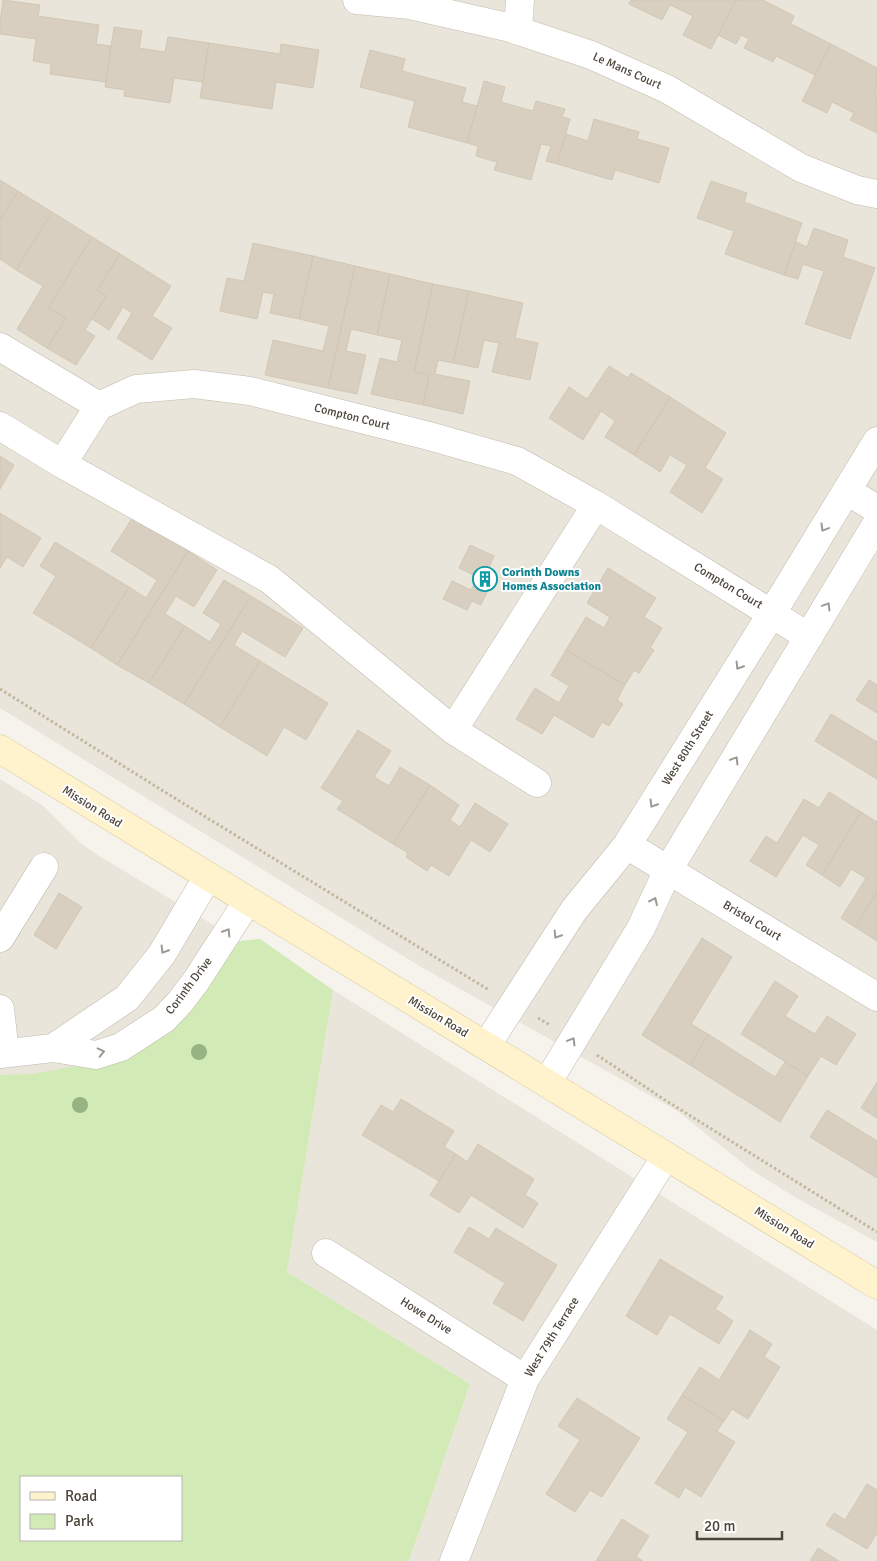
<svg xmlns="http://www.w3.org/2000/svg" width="877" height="1561" font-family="Signika,sans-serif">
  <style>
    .residential { fill: #eae5da }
    .green { fill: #d2eab5; fill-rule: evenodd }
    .building { fill: #d8cfc1; stroke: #d3c7b4 }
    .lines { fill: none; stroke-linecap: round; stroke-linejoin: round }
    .minor-casing { stroke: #c2bbae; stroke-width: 29 }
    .secondary-casing { stroke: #d6c79b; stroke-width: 29 }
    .path { stroke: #c4b79f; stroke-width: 3; stroke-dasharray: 2.5 2.5; stroke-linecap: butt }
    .minor { stroke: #fff; stroke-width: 28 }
    .secondary { stroke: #fff3cd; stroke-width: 28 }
    .tree { fill: #97b381 }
    .oneway { stroke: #9c9892 }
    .labels { text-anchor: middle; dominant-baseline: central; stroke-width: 4; stroke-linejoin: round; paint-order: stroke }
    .street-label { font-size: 12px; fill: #4b4439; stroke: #fff }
    .culture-label { font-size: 12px; font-weight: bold; fill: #0d838f; stroke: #fff; text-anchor: start }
  </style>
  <rect width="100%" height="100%" fill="#f6f3ec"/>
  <path class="residential" d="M0,0H877V1242L793,1196L750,1169L676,1110L421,967L0,708Z
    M0,779L42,805L81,843L96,854L240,941L260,939L239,1002L0,1110Z
    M333,990L877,1330V1561H409L470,1384L287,1272Z"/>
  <path class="green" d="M260,939L333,990L287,1272L470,1384L409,1561H0V1075L31,1074L98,1062L205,988L240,941ZM21,1477H181V1540H21Z"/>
  <path class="building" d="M3,0L40,5L38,16L99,25L96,44L111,46L106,82L50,74L51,64L33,61L36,39L0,34V21Z
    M631,0H736L711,49L683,35L693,16L670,5L662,20L629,4Z
    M736,0H763L794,16L791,24L831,44L815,75L776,56L773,62L744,48L749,39L741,35L736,44L718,35Z
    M114,27L142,31L139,48L165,52L168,37L209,43L203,82L174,78L170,103L124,96L125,90L105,87Z
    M209,43L280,54L281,44L319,50L313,88L276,82L272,109L200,98Z
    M831,44L877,68L876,96L877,97V133L850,120L854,113L832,102L827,113L802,101Z
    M370,50L405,59L402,71L466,88L462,102L477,106L467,143L408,127L415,101L360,87Z
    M484,81L505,87L501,102L533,111L536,101L565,109L562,117L570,119L557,164L546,161L551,146L541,144L531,180L494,170L497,162L476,156L478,146L467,143Z
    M594,119L639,132L637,139L669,148L659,183L615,170L612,180L557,164L566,134L588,141Z
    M0,180L18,191L0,220Z
    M711,181L747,193L744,202L802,223L784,275L725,254L734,231L697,218Z
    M18,191L52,212L16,270L0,259V220Z
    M52,212L92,237L48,308L66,318L47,348L17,329L43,286L16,270Z
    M814,228L848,240L843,257L875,268L850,339L805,324L824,271L803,264L798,279L784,275L796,242L807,247Z
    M92,237L120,254L97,290L106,296L85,330L95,336L76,365L47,348L66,318L48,308Z
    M253,243L313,256L299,319L270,313L274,294L263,292L257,319L220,311L227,278L244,281Z
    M120,254L171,286L152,316L172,328L152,360L117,338L132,313L123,307L109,330L92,319L106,296L97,290Z
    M313,256L355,266L328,388L265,375L273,340L323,351L329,326L299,319Z
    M355,266L390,274L377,335L351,329L346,351L366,355L357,394L328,388Z
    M390,274L433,284L414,372L429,375L423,405L371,394L380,358L397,362L402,340L377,335Z
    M433,284L469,291L453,363L438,360L435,374L470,381L463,414L423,405L429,375L414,372Z
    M469,291L523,303L515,338L538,343L530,380L492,372L499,343L484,340L478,368L453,363Z
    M609,366L628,378L631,373L670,397L634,455L605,437L615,421L601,411L583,440L549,418L569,387L587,399Z
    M670,397L726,433L705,468L723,479L702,513L670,492L687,465L670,455L660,472L634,455Z
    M0,456L14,465L0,489Z
    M0,513L41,538L23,567L7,557L0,568Z
    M133,517L188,551L117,665L91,648L129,587L146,598L157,580L111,551Z
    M55,542L129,587L91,648L33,613L56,576L40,566Z
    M470,545L494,556L489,568L496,572L481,605L472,601L467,610L443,599L452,581L471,590L478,577L459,568Z
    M188,551L217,570L194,607L176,596L165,614L185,626L149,683L117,665Z
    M608,568L656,598L644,617L662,628L650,648L654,650L639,673L634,670L625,685L566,650L586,617L604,628L610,617L587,603Z
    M224,580L251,596L184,704L149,683L185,626L210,642L221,624L203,613Z
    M251,596L303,628L285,657L242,631L234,645L260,661L220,727L184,704Z
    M566,650L625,685L617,700L623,704L609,726L602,722L593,738L554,715L542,734L516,719L535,688L559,703L569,686L551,675Z
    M260,661L328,703L306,740L284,727L267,756L220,727Z
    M869,680L877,685V713L856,700Z
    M831,714L877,742V779L815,741Z
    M358,730L391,751L374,777L389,786L400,767L430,785L393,844L337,809L343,801L321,788Z
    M430,785L459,805L450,820L460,827L475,803L508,824L490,852L471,840L449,876L431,865L427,871L406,857L408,853L393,844Z
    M829,792L861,812L822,875L806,865L819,845L803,835L776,877L750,861L766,836L777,843L804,799L819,808Z
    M861,812L877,822V892L855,927L841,918L866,878L851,869L840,887L822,875Z
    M877,892V941L855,927Z
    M59,893L82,907L56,949L34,935Z
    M702,938L732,957L691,1024L708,1034L690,1065L642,1035Z
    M775,981L798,996L785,1016L815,1034L827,1016L856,1034L836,1065L821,1056L808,1076L741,1034Z
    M708,1034L775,1077L785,1062L808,1076L780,1122L690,1065Z
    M877,1082V1118L861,1108Z
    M401,1099L454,1131L444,1147L456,1154L439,1181L362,1135L381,1105L393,1112Z
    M827,1110L877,1141V1178L810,1137Z
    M478,1144L534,1179L525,1195L538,1203L523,1228L471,1195L459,1213L430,1195L456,1154L467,1162Z
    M469,1227L489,1239L496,1228L557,1265L523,1321L493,1303L505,1283L454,1252Z
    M660,1259L723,1297L715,1309L733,1321L719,1344L670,1314L657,1335L626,1316Z
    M750,1330L772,1344L764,1357L780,1367L748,1419L732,1409L724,1421L682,1395L700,1367L719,1380Z
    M682,1395L724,1421L717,1431L735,1442L701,1497L685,1487L679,1498L655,1483L688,1432L667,1419Z
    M577,1398L640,1438L602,1497L590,1490L575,1512L546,1494L580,1440L558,1426Z
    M867,1484L877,1490V1533L867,1549L826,1525L834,1513L845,1520Z
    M622,1519L649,1536L636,1557L643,1561H596Z
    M818,1548L839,1561H810Z"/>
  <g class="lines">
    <defs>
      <path id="minor" d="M357,0L410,5L507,27L591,55L667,89L801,168L857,190L877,194
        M518,31L520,0
        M0,347L99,406
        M0,426L62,464L269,579L453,730
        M62,464L99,406L136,389L194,384L250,391L429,436L517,461L596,505L809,637
        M847,491L877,509
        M537,783L453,730L596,505
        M627,845L877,997
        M0,938L44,867
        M0,1009L5,1053
        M486,1046L574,910L627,845L772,613L877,441
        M53,1048L127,998L162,954L207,878
        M0,1054L53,1048L96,1055L121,1047L164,1019L180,1002L196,981L247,902
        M547,1083L641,928L668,870L877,523
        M326,1253L525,1379
        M454,1561L525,1379L666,1156"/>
      <path id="secondary" d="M0,749C291,930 585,1106 877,1285"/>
    </defs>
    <use href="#minor" class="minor-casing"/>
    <use href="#secondary" class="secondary-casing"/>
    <path class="path" d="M0,689L168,794L489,990
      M538,1018L550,1025
      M597,1055L665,1100L877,1232"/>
    <use href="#minor" class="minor"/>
    <use href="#secondary" class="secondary"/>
  </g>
  <g class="tree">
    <circle cx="199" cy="1052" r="8"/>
    <circle cx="80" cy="1105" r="8"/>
  </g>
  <defs><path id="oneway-chevron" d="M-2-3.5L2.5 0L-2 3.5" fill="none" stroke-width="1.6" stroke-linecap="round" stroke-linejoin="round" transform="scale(1.25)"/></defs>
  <g class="oneway">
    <use href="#oneway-chevron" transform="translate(824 528) rotate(121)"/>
    <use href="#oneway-chevron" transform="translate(827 606) rotate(-59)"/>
    <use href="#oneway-chevron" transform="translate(739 666) rotate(122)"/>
    <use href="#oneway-chevron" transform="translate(735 760) rotate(-59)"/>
    <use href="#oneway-chevron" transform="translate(653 804) rotate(122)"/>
    <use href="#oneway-chevron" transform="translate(654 901) rotate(-65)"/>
    <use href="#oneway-chevron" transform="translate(227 932) rotate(-57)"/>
    <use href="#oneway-chevron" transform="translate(557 935) rotate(123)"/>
    <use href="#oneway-chevron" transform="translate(164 950) rotate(122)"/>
    <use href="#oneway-chevron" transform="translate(572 1041) rotate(-59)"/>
    <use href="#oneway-chevron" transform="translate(101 1052) rotate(-13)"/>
  </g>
  <defs>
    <symbol id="building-ring" viewBox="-11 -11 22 22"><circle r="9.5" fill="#fff" stroke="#0f9aa8" stroke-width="1.5"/><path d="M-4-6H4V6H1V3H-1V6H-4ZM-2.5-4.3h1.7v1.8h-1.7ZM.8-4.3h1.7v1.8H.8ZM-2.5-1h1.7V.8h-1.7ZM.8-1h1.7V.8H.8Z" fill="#0f9aa8"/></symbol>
  </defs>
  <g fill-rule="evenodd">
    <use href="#building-ring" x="471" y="565" width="28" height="28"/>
  </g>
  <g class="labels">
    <g class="street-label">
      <text transform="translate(627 71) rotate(24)">Le Mans Court</text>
      <text transform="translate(352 417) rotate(14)">Compton Court</text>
      <text transform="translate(728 586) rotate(31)">Compton Court</text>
      <text transform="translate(688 748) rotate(-58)">West 80th Street</text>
      <text transform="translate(92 807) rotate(32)">Mission Road</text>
      <text transform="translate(752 921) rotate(31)">Bristol Court</text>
      <text transform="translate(189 986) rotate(-53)">Corinth Drive</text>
      <text transform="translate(438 1017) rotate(31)">Mission Road</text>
      <text transform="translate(784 1228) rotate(32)">Mission Road</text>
      <text transform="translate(426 1316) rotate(32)">Howe Drive</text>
      <text transform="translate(552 1337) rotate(-58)">West 79th Terrace</text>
    </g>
    <g class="culture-label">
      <text x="502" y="572">Corinth Downs<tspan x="502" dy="14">Homes Association</tspan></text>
    </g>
  </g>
  <rect x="20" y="1476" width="162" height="65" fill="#ffffff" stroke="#b7b4b0"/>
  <rect x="30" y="1492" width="25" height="8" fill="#fff3cd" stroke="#b7b4b0"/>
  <text x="65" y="1501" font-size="15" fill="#4b4439">Road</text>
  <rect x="30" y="1514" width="25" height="15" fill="#d2eab5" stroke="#b7b4b0"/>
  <text x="65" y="1526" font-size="15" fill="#4b4439">Park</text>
  <path d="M697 1531v8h85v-8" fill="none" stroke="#4b4439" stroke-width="2.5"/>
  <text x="704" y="1531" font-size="15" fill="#4b4439" stroke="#ffffff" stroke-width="4" paint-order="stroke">20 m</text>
</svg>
